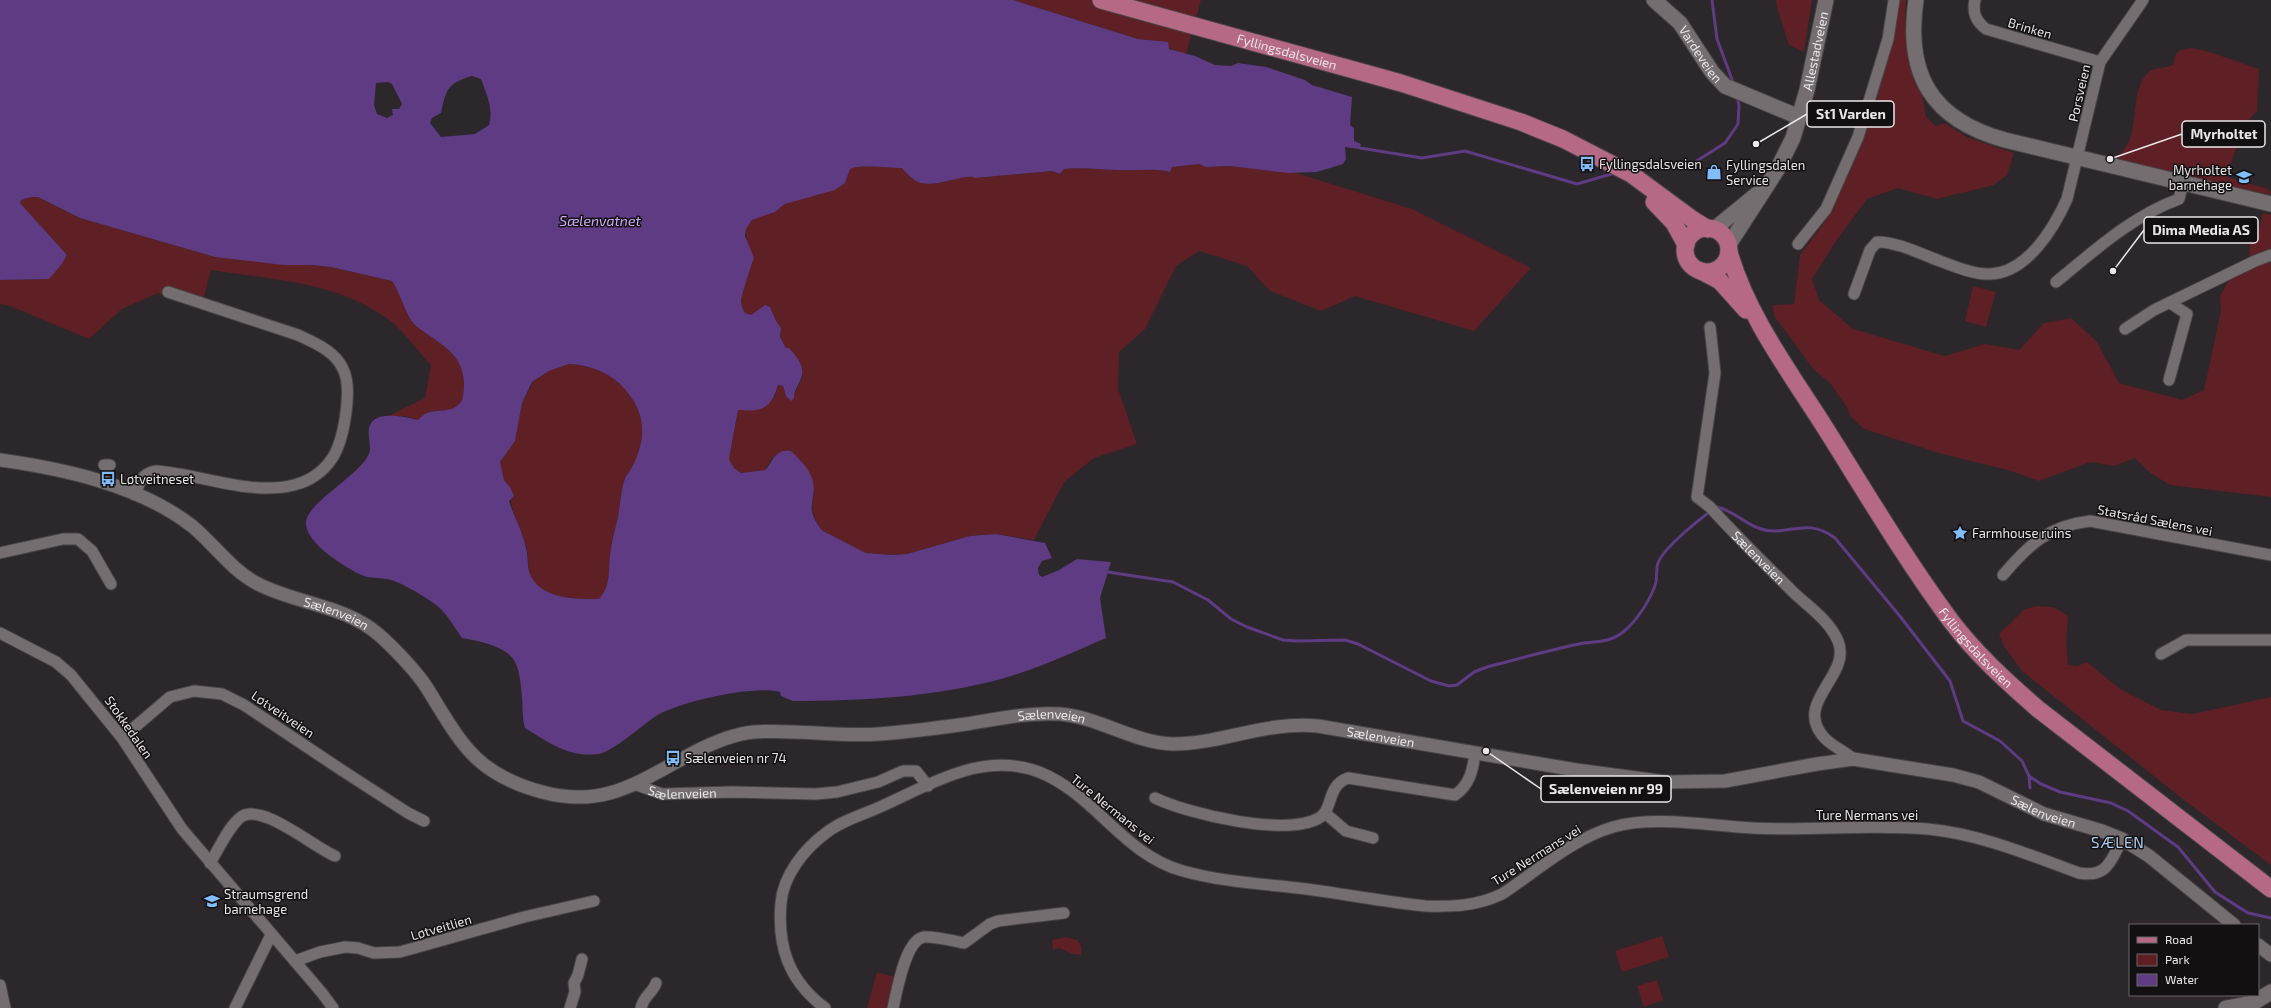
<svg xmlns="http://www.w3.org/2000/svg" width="2271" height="1008" font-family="'Exo 2',sans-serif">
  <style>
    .green { fill: #5e1f25 }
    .water { fill: #5e3b82; fill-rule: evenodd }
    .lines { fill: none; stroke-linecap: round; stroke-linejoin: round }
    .stream { stroke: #5e3b82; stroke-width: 3 }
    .minor-casing { stroke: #474446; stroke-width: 13 }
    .tertiary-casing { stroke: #474446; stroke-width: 15 }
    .secondary-casing { stroke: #474446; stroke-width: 17 }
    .primary-casing { stroke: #474446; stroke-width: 19 }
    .minor { stroke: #746e71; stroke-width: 11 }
    .tertiary { stroke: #746e71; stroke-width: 13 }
    .secondary { stroke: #746e71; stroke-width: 15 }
    .primary { stroke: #b56984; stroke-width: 17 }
    .labels { text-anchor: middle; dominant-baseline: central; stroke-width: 3; stroke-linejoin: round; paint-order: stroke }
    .street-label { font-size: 13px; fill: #eae7e9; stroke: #131012 }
    .poi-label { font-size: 13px; fill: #eae7e9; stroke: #131012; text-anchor: start }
    .water-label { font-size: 14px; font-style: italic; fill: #d0acfc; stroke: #131012 }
    .quarter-label { font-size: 15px; letter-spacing: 1px; fill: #b0d1f4; stroke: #131012 }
    .leader { fill: none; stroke: #eae7e9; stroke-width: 1.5 }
    .callout-dot { fill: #eae7e9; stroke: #131012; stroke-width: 1.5 }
    .callout { fill: #131012; stroke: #eae7e9; stroke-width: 1.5 }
    .callout-label { font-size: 14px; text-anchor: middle; font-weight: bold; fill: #eae7e9 }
  </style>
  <rect width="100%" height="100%" fill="#2c272a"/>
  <path class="green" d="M1013,0H1201L1186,54C1171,50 1153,39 1138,39Z
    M1776,0H1812L1804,52L1789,45L1777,7Z
    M1899,0H1906C1904,21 1905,42 1910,62C1913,75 1919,87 1923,100C1927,116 1921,113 1936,126L1944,123L1969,138L2014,153L2007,175L1994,185L1937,199L1898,188L1867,199L1836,241L1812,279L1819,300L1853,329L1945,356L1985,344L2019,350L2044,323L2071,318L2097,342L2119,383L2182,400L2204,390L2221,311L2220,296L2229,280L2248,269L2250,244L2258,234L2263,213L2271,215V497L2170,485L2149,472L2135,458L2114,466L2090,462L2039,481L2008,470L1942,454L1864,429L1851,417L1846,406L1830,383L1813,369L1795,344L1774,316L1773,305L1794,304L1800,255L1821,227L1835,204L1865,136L1897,26Z
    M2192,48C2215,52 2236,62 2259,69L2257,111L2246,123L2230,165L2227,177L2268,189L2271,192L2269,197L2117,160C2121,153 2128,145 2131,136C2137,117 2132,85 2150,71C2157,67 2167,69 2174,64C2174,50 2180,50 2192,48Z
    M1199,164L1206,167L1230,166L1296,173L1412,209L1531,268L1474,331L1355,296L1321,311L1270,291L1247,266L1199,251L1176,266L1145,329L1119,352L1118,389L1137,444L1094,458L1064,482L1034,540L996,534L970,536L907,554L893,555L866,553L823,531C812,518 810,507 814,491L783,452L772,458L765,470L741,473L734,468L729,459L738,410L775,397L778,385L783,386L786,396L791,401L803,376L789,348H786L780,337L781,328L776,321L770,307L765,305L751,315L745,313C743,310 741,305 741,301C741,296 751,262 754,258L748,248L746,229L755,217L775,212L785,204L806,196H816L845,183L850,169C859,164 890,168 902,168C933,202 963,168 975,178L1052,171L1060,174L1064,169C1082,167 1101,170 1120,170C1137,171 1154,168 1170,172L1172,167Z
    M31,197H38L80,218L215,257L331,267L392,281C401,294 407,318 416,326C439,344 465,353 464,387C463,393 464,400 459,404C451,413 437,409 427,413C424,414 420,418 418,420L405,416H388L425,398L431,365C419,352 407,336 394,324C343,282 273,280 211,270L201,308L158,293L122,309L89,339L10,306L0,304V280L49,279L67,255L20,203L21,200Z
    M1973,286L1996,292L1986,327L1965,321Z
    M569,364C589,365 606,371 621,385C645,410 648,434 633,465C631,470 627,474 625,478C621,490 620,505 618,517C615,530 611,543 610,556C608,572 611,585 600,599C579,599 540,600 531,576C527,566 529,555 526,545C519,525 509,509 510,487L504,480L500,462L515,441L522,403L533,382L549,371Z
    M2037,606L2053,607L2068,616L2066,643L2068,665L2077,666L2087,662L2120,689L2161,710L2193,714L2271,697V865L2180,797L2022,671L2004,646L1999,634L2025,609Z
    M1662,936L1669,957L1622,972L1615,951Z
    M1066,937L1077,940L1081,946V955L1072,954L1060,948L1053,950L1052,940Z
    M877,972L895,977L887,1008H867Z
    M1657,980L1663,1000L1644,1007L1637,986Z"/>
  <path class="water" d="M0,0H1013L1138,39L1168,42L1169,49L1195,56L1215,65L1231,66L1238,63L1266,67L1305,80L1312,85L1352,97L1350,125L1354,128V141L1361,144L1359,149L1345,147L1346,159L1343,164L1317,172L1288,173L1230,166L1206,167L1199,164L1172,167L1170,172C1154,168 1137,171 1120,170C1101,170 1082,167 1064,169L1060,174L1052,171L975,178C968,172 935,189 918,182C912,179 906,173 902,168C890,168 859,164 850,169L845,183L835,190L785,204L775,212L752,220L746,229L745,236L754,258C752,262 741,297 741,301C741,305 743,310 745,313L751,315L765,305L770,307L776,321L781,328L780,337L786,348H789C799,359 807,369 799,383C796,389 794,392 794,398L791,401L786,396L783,386L778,385C771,409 762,412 738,410L729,459L734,468L741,473L765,470C772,464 774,448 791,451C799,459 808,467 812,478C819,500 801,506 823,531L866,553L893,555L907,554L970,536L996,534L1045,543L1052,558L1042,561L1038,568L1039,575L1042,577L1059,570L1077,559L1111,562L1100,598L1106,638C1072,653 1037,669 1001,679C935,697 862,701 793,701L781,696L780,692C754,685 679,702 656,716C643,724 612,753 598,754C569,758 548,742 525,728C522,717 523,708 522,697C521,687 520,673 516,664C509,646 478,641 462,638C454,627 447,613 436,605C424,596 407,586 394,581C384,577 373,579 364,576C347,569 305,543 306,523C306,501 369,471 370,449C370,442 367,431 370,425C376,410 407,417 418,420C420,418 424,414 427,413C437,409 451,413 459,404C464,400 463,393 464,387C465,353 439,344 416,326C406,317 401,294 392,281L331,267L311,265H283L215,257L80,218L38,197H31L21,200L20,203L67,255L61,265L49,279L0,280ZM472,76L481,79C486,93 494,109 489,125L475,134L441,137L430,123L432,118L441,113C446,89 448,83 472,76ZM388,82L392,84L402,104L399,109H392L393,115L387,118L377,114L374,105L376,83ZM569,364C589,365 606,371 621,385C645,410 648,434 633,465C631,470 627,474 625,478C621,490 620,505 618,517C615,530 611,543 610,556C608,572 611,586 599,599C578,599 545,600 532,578C526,569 529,557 526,548C523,532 514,517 509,501L514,496L510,487L504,480L500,462L515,441L522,403L532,382L549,371Z"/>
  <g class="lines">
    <path class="stream" d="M1712,0L1717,39L1734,85
      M1360,148L1422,158L1465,151L1577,184L1615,173
      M1635,169L1692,164L1725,143L1738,124L1739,106L1737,96
      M1108,572L1173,582L1208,600L1231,619L1247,627L1283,640L1297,641L1345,640L1358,644L1431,681L1449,686L1457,685L1474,672L1487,667C1518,659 1549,650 1579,644C1595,641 1610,643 1623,632C1636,622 1652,598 1656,582C1657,576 1656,569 1658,563C1663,548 1703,516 1717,507C1732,510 1744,523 1758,528C1786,539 1804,515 1835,538L1899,615L1950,681L1963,721L2000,741L2022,761L2029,776L2041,784L2060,792L2111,803L2128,811L2178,847L2215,892L2248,913L2271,918
      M2029,776L2030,788"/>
    <defs>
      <g id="minor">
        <path d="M1975,0C1972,13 1976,21 1986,29L2100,62"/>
        <path d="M1798,244L1826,209L1858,137L1888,39L1894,0"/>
        <path d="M2056,282C2094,251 2132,216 2179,199L2183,183"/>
        <path d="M1854,294L1870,250L1877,242C1895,242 1915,251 1932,258C1949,264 1972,275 1990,274C2027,273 2054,228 2067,199L2100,62L2143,0"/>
        <path id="s1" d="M1710,327L1715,373L1697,497L1710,507C1736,536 1765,564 1793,592C1809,607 1829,620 1838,641C1852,675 1795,701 1822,735C1830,746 1844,750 1853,759"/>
        <path d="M2125,329L2154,310L2255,261L2271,255"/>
        <path d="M2169,380L2187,314L2170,303"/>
        <path d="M104,465H110"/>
        <path d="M135,495C139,483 142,473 156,471C201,474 249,496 294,485C310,481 324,471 333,457C344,439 353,388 343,369C335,351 315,343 298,335L168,292"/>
        <path d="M0,553L63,539H78L92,551L111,584"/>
        <path d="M2003,575C2029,544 2049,526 2090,521L2271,555"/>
        <path d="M0,633L56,662L71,675L122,738L182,829L322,993L333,1008"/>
        <path d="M2161,654L2186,640H2271"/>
        <path d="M122,738L170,697L194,691L222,694L244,705L343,771L408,813L424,821"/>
        <path id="s2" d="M634,784L662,794L732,792L816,794L837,792L878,782L903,771H916L928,786"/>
        <path d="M1155,798C1188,814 1286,837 1319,818C1334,809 1326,786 1348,778L1455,795C1470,785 1473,769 1475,753"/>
        <path d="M1325,813L1346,831L1373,838"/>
        <path d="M210,863C219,849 228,827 241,817C261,802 315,848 335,856"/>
        <path d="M295,961L320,952L345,947L358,948L374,953L400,952L524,917L594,901"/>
        <path d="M0,985L5,1008"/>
        <path d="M235,1008L271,935"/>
        <path d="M570,1008L575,992L574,983L578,975L582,959"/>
        <path d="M641,1008C644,995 653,993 656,983"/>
        <path d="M825,1008C789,981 777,947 781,903C783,876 804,849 826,833C841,821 862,815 880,807C909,794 940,777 971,769C993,764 1018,764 1039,772C1095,794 1122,854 1183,871C1222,882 1265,884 1306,889C1345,894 1385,902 1425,906C1452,907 1477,906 1502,894C1537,871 1572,839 1613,827C1654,815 1709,826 1752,828C1810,831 1869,824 1928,829C1980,834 2030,855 2079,873C2107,878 2111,861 2122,839"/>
        <path d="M893,1008C897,991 905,940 924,937C936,936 952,941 964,943L990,924L998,921L1064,913"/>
      </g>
      <g id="tertiary">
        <path id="s3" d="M0,460C64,469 139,485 192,526C214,544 231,570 258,584C297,604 344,605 378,634C393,647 417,672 427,688C461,743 475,774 542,792C606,809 639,781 693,753C712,743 732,734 754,732C796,729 837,737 879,734C908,732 937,728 966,724C997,719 1029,712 1060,714C1099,717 1134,743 1173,744C1222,744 1264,721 1318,726L1576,770L1666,782L1725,781L1817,764L1853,759L1953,775L1979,782L2044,814L2102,831L2122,839L2149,856L2234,925"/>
        <path d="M2258,945L2271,955"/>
      </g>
      <g id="secondary">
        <path id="s4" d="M1654,0L1680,23L1712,72L1725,86L1799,117"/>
        <path d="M1916,0C1905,75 1932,120 2005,140L2271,204"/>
        <path d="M1713,230L1757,194"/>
        <path id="s5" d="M1728,246L1777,170L1793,138L1807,90L1826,0"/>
        <path d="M2226,1008L2253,1003L2271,992"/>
      </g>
      <g id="primary">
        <path id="s6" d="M1101,0L1401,83L1521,122L1563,139L1631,174L1692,219L1708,229"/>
        <path d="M1654,202L1674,223L1686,245"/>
        <circle cx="1707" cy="250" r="22"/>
        <path id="s7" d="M1729,252C1747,315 1789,371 1824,426C1865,491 1905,559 1951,621C1976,654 2007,682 2038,709L2271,889"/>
        <path d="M1701,271L1720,281L1746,310"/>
      </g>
    </defs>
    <use href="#minor" class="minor-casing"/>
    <use href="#tertiary" class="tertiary-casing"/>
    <use href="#secondary" class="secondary-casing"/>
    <use href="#primary" class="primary-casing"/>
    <use href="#minor" class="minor"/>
    <use href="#tertiary" class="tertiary"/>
    <use href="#secondary" class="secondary"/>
    <use href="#primary" class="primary"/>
  </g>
  <defs>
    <symbol id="bus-bare" viewBox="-9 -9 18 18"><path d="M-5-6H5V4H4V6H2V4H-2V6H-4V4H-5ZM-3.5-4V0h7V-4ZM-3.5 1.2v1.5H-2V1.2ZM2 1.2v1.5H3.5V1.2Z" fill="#80bdfa" stroke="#131012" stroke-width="2.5" paint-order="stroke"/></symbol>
    <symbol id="shop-bare" viewBox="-9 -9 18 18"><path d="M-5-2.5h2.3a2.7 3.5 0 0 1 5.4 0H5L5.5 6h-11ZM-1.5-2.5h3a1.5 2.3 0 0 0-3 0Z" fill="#80bdfa" stroke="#131012" stroke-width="2.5" paint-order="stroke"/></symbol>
    <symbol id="school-bare" viewBox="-9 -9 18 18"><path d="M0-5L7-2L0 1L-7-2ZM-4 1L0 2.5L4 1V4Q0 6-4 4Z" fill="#80bdfa" stroke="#131012" stroke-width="2.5" paint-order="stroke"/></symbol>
    <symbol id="sight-bare" viewBox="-9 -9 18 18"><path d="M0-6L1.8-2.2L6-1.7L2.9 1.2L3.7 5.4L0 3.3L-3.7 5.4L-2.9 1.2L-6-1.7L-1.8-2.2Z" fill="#80bdfa" stroke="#131012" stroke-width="2.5" paint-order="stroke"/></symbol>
  </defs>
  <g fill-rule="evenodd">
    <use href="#bus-bare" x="1576" y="153" width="22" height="22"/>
    <use href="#shop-bare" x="1703" y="161" width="22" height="22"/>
    <use href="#school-bare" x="2233" y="166" width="22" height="22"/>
    <use href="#bus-bare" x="97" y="468" width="22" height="22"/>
    <use href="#sight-bare" x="1949" y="522" width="22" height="22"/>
    <use href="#bus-bare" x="662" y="747" width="22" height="22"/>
    <use href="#school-bare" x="201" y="890" width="22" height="22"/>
  </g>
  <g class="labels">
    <g class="street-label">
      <text transform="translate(2030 28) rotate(16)">Brinken</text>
      <text stroke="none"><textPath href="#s5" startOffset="216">Allestadveien</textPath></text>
      <text stroke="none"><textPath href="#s6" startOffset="193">Fyllingsdalsveien</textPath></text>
      <text stroke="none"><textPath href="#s4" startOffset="72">Vardeveien</textPath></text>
      <text transform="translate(2079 93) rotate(-77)">Porsveien</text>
      <text transform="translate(2155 520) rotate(11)">Statsråd Sælens vei</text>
      <text stroke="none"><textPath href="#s1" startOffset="258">Sælenveien</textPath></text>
      <text stroke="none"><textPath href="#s3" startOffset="377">Sælenveien</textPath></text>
      <text stroke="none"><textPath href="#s7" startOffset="468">Fyllingsdalsveien</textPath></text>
      <text transform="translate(283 714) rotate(34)">Løtveitveien</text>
      <text stroke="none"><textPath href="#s3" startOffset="1183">Sælenveien</textPath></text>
      <text transform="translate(129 727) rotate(55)">Stokkedalen</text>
      <text stroke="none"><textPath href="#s3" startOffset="1519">Sælenveien</textPath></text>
      <text stroke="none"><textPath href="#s2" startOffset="50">Sælenveien</textPath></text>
      <text transform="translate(1113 809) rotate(39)">Ture Nermans vei</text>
      <text stroke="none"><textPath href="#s3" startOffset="2196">Sælenveien</textPath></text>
      <text x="1867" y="815">Ture Nermans vei</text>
      <text transform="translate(1536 855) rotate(-32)">Ture Nermans vei</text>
      <text transform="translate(441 927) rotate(-16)">Løtveitlien</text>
    </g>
    <g class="poi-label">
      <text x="1599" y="164">Fyllingsdalsveien</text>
      <text x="1726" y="165">Fyllingsdalen<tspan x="1726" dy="15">Service</tspan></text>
      <text x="2232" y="170" text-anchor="end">Myrholtet<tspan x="2232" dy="15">barnehage</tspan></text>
      <text x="120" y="479">Løtveitneset</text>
      <text x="1972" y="533">Farmhouse ruins</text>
      <text x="685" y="758">Sælenveien nr 74</text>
      <text x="224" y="894">Straumsgrend<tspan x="224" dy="15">barnehage</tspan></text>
    </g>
    <g class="water-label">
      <text x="600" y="220">Sælenvatnet</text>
    </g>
    <g class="quarter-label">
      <text x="2118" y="842">SÆLEN</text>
    </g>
  </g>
  <path class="leader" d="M1756 144L1807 114M2110 159L2182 134M2113 271L2144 230M1486 751L1541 789"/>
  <g class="callout-dot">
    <circle cx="1756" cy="144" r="4"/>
    <circle cx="2110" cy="159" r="4"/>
    <circle cx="2113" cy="271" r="4"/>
    <circle cx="1486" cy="751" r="4"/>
  </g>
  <g class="callout">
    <rect x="1807" y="101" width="87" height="26" rx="4"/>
    <rect x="2182" y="121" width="83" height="26" rx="4"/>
    <rect x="2144" y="217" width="114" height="26" rx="4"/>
    <rect x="1541" y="776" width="130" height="26" rx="4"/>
  </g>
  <g class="callout-label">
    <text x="1851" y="119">St1 Varden</text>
    <text x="2224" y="139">Myrholtet</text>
    <text x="2201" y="235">Dima Media AS</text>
    <text x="1606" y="794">Sælenveien nr 99</text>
  </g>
  <rect x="2129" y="924" width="130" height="72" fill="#131012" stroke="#696668"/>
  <rect x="2137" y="937" width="20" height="6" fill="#b56984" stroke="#696668"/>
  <text x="2165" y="944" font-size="12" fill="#eae7e9">Road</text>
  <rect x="2137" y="954" width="20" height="12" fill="#5e1f25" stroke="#696668"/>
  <text x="2165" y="964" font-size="12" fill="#eae7e9">Park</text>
  <rect x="2137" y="974" width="20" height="12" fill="#5e3b82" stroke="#696668"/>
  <text x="2165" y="984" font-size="12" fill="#eae7e9">Water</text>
</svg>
